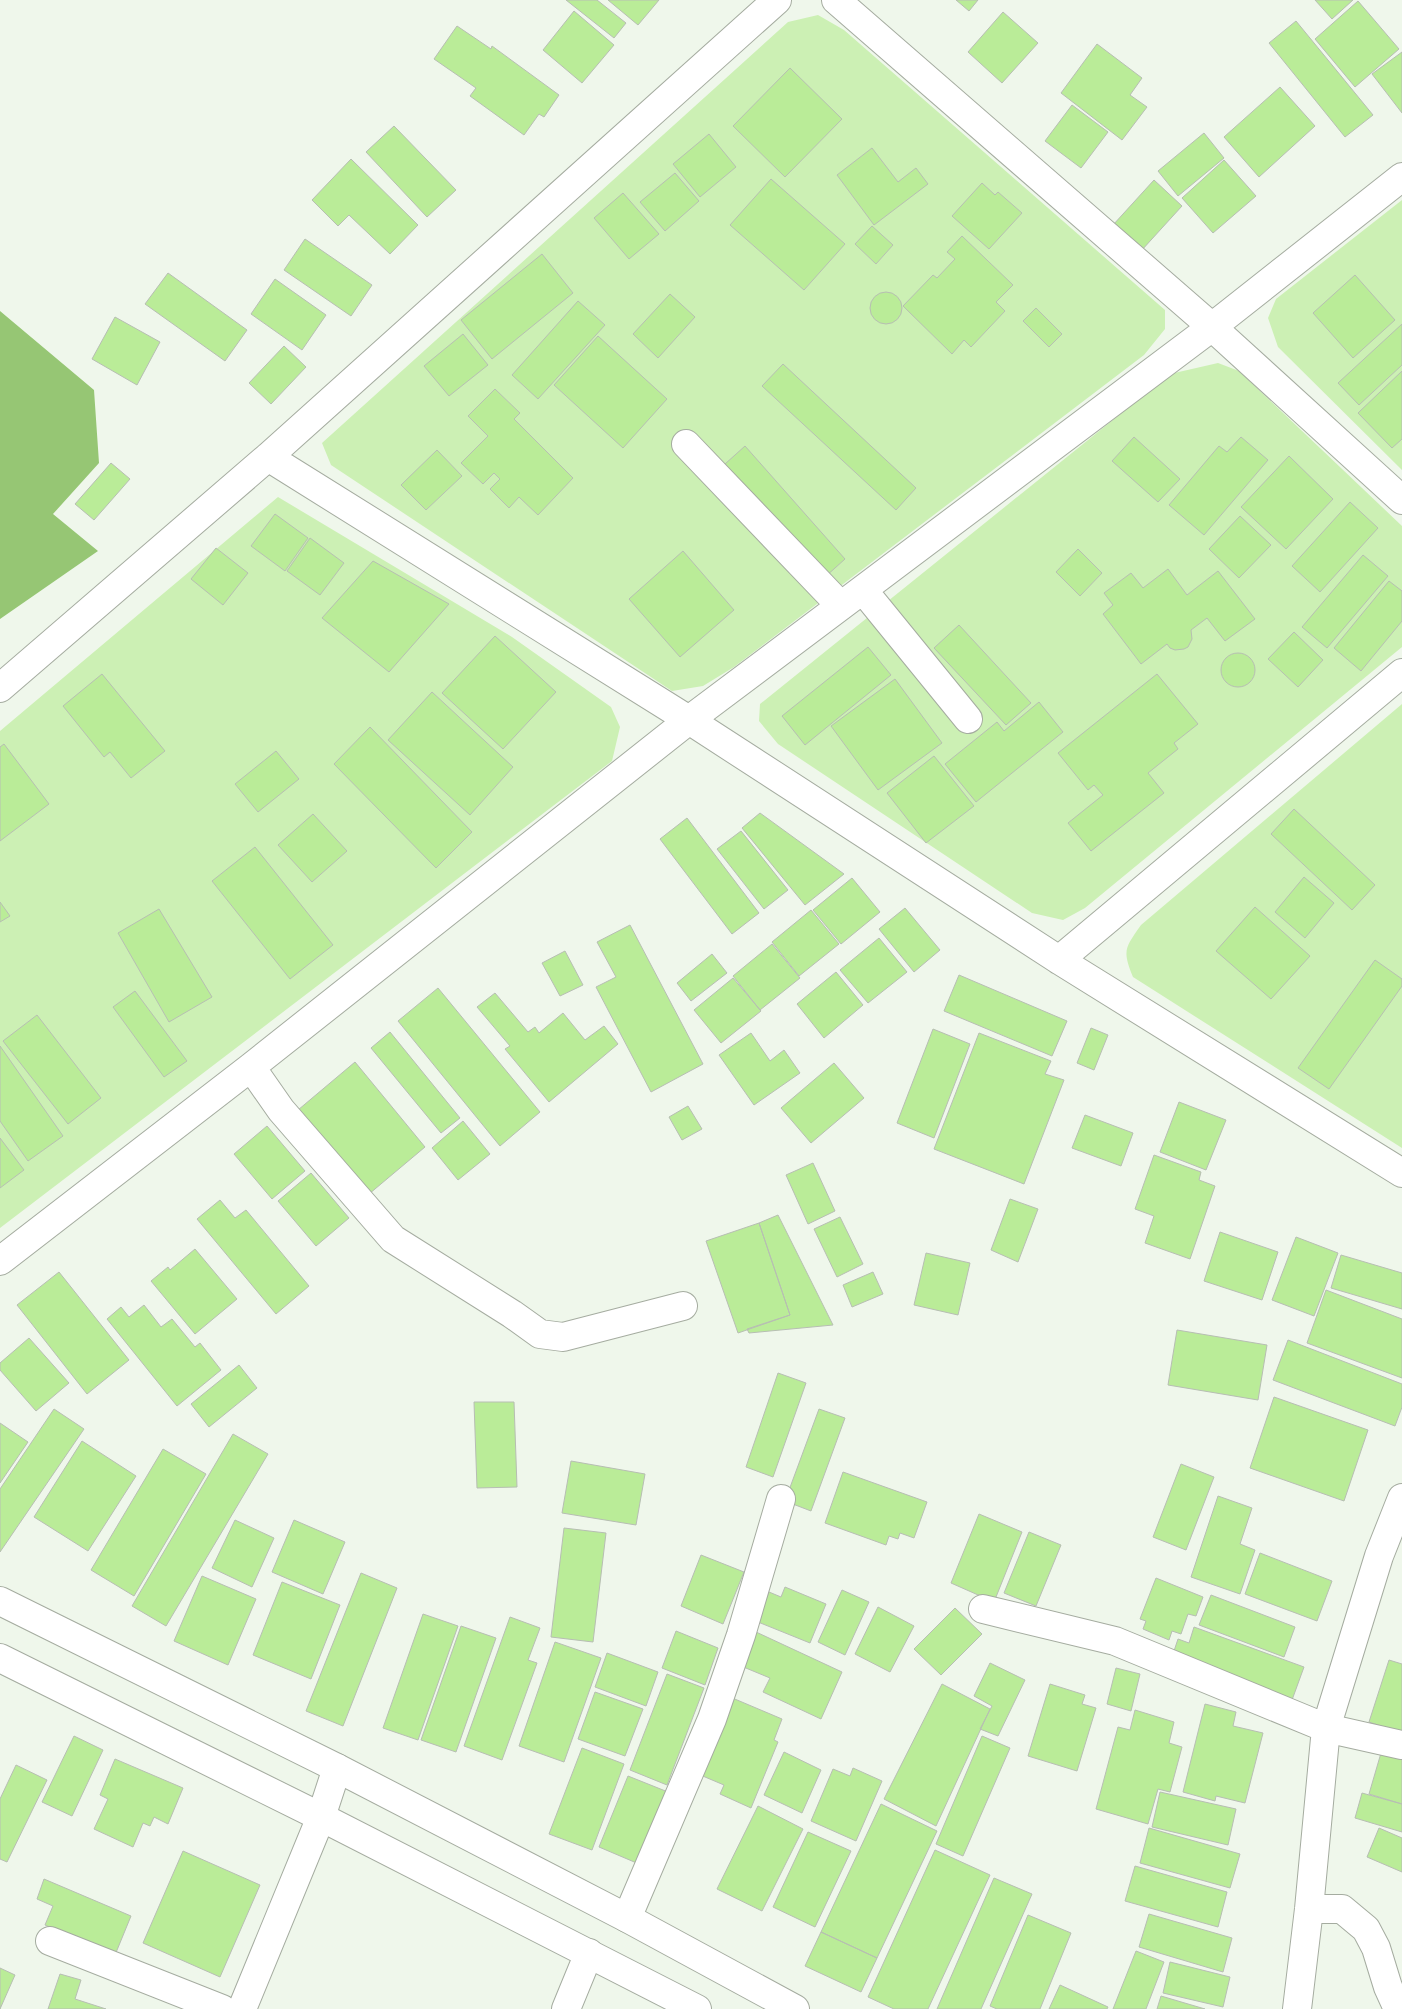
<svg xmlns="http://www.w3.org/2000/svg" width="1402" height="2009" font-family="Georgia,serif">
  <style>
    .green { fill: #ccf0b4 }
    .forest { fill: #96c674 }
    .building { fill: #baec98; stroke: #b7beb3 }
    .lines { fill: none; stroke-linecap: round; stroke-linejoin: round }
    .minor-casing { stroke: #a5aca0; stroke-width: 30 }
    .highway-casing { stroke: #a5aca0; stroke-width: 30 }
    .minor { stroke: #fff; stroke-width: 28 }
    .highway { stroke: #fff; stroke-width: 28 }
  </style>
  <rect width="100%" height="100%" fill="#eff7eb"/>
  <path class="green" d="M818,15L844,30L1165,310V329L1144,355L734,667L703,686L672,691L331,465L322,443L788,22Z
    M1402,200V470L1278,347L1268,318L1276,299Z
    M1218,363L1239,371L1402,526V647L1085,908L1063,920L1032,913L778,744L759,721L760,704L1170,374Z
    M278,497L512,637L611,707L620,727L612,761L0,1228V731Z
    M1402,704V1148L1133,977C1122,950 1125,948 1141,925Z"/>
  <path class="forest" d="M0,311L94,390L99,463L53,514L98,551L0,619Z"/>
  <path class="building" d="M566,0H597L626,23L614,38Z
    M608,0H659L638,25Z
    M956,0H978L969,11Z
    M1315,0H1353L1332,19Z
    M1358,1L1399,49L1355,87L1315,39Z
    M574,11L614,45L582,83L543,50Z
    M1003,12L1038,43L1002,83L968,52Z
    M1296,21L1373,115L1345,137L1269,43Z
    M457,26L491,49L492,46L559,95L544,117L539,114L524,135L470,96L476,88L434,59Z
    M1097,44L1142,78L1130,95L1147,107L1122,140L1061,93Z
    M1402,52V113L1372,74Z
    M790,68L842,119L785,177L733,126Z
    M1280,87L1315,126L1259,177L1224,137Z
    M1072,105L1108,132L1081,168L1045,141Z
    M394,126L456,190L427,217L366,152Z
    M1204,133L1224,158L1178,196L1158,171Z
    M709,134L736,167L700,197L673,164Z
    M872,148L898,182L916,168L928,184L874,225L837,175Z
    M351,159L418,225L390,254L349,215L338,226L312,200Z
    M1224,160L1256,196L1213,233L1182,198Z
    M675,173L699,201L665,231L640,202Z
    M771,179L845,244L804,290L730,225Z
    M1154,180L1182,206L1141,251L1113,225Z
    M982,183L995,195L998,192L1022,213L989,249L952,216Z
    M623,193L659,234L629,259L594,218Z
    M872,226L893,245L876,264L855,244Z
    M962,236L1013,285L996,302L1005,311L971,347L964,340L952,354L903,306L933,275L937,278L955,259L947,252Z
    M305,239L372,285L351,316L284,270Z
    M542,254L573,293L492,359L461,320Z
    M168,273L247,330L225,361L145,304Z
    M1355,275L1395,320L1353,358L1313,313Z
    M275,279L326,315L302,350L251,314Z
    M870 308a16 16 0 1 1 32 0a16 16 0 1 1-32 0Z
    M670,294L695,317L658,358L633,334Z
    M578,301L605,325L538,399L512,375Z
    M1036,308L1062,334L1049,347L1023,321Z
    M115,317L160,342L137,385L92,359Z
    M1402,324V365L1359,405L1338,383Z
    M463,334L488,365L449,396L424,366Z
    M598,336L667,399L623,448L554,385Z
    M284,346L306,367L271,404L249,383Z
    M783,364L916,488L896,510L762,386Z
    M1402,371V439L1392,448L1358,413Z
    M495,389L520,413L514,419L573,478L538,515L519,497L509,508L490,489L500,479L494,473L483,484L461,463L488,436L468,416Z
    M1134,437L1180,479L1158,502L1112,461Z
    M1241,437L1268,460L1204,535L1169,505L1219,446L1227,452Z
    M745,446L845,559L825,577L725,464Z
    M437,450L462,476L426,510L401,485Z
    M1289,456L1333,499L1286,549L1241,507Z
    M111,463L130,479L94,520L75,504Z
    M1350,502L1378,528L1320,592L1292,566Z
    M275,514L308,538L285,571L251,546Z
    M1240,516L1271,545L1239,578L1209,549Z
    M310,538L344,563L320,595L287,571Z
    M216,548L248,573L223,605L191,579Z
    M1078,549L1102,573L1080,596L1056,572Z
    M683,551L734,610L680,657L629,599Z
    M1363,555L1388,576L1327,648L1302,627Z
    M373,561L449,604L389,672L322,618Z
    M1168,569L1187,595L1218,571L1255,619L1225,641L1207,618L1191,630L1192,639L1188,647L1184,649L1175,650L1170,648L1167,644L1141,664L1103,614L1113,605L1104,593L1131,573L1143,588Z
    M1389,581L1402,591V621L1361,671L1334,648Z
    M959,625L1031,703L1006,725L934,648Z
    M1294,632L1323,660L1298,687L1268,659Z
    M495,636L556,692L503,749L442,693Z
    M868,647L891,675L805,745L782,716Z
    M1221 670a17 17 0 1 1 34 0a17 17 0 1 1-34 0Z
    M102,674L165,751L131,778L110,752L104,757L63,706Z
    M1157,674L1198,724L1174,743L1178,749L1148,773L1164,793L1091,851L1068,823L1103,795L1094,785L1088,790L1058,753Z
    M895,679L942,743L878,790L831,726Z
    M432,692L513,767L470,815L388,740Z
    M1039,702L1063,732L976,802L945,764L997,722L1004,731Z
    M370,727L472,832L436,868L334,764Z
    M4,744L49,804L0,841V747Z
    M276,751L299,779L258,812L235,784Z
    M934,756L974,806L926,843L887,793Z
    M1294,809L1375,885L1352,910L1271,834Z
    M760,813L844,874L805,905L742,828Z
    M313,814L347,851L312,882L278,845Z
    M687,818L759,913L732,934L660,839Z
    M741,831L788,890L764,909L717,849Z
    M255,847L333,945L290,979L212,881Z
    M1304,877L1334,903L1305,938L1275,912Z
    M852,878L880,912L841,944L813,910Z
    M0,902L10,916L0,922Z
    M1255,907L1310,956L1271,999L1216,951Z
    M905,908L940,950L914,972L879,929Z
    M159,909L212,997L169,1022L118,933Z
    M811,910L839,944L799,976L772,942Z
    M630,925L703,1064L651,1092L596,987L616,977L597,942Z
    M879,938L907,972L868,1003L840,970Z
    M772,944L800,978L760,1010L733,976Z
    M565,951L583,985L560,996L542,963Z
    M712,954L727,973L691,1001L677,983Z
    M1375,960L1402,979V986L1329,1089L1298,1068Z
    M836,972L863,1005L824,1038L797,1004Z
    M959,975L1067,1021L1052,1056L944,1011Z
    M733,978L761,1011L721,1043L694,1010Z
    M438,988L540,1112L500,1146L398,1021Z
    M135,991L187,1061L164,1077L113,1007Z
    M495,993L528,1032L535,1027L539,1033L563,1013L585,1040L604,1026L618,1044L549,1102L505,1049L510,1046L477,1007Z
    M37,1015L101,1098L68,1124L3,1041Z
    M1091,1028L1108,1035L1094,1070L1077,1063Z
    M933,1029L970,1044L934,1138L897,1123Z
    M390,1032L460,1118L441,1133L371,1048Z
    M751,1033L770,1061L784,1050L800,1073L754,1105L719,1055Z
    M979,1033L1051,1061L1045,1074L1064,1080L1024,1184L934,1149Z
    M0,1046L63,1136L28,1161L0,1121Z
    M355,1062L425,1147L369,1194L298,1110Z
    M834,1063L864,1098L811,1143L781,1108Z
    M1179,1102L1226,1120L1206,1170L1160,1152Z
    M688,1106L702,1129L682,1140L669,1117Z
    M1085,1115L1133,1133L1121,1166L1072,1148Z
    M463,1121L490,1154L458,1180L432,1148Z
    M267,1126L305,1171L272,1199L234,1154Z
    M0,1138L24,1170L0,1188Z
    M1154,1155L1201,1172L1199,1180L1215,1186L1190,1259L1145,1243L1154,1216L1135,1209Z
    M813,1163L835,1211L808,1224L786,1175Z
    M311,1173L349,1218L316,1246L278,1201Z
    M1010,1199L1038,1209L1018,1262L991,1250Z
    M220,1200L235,1218L246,1210L309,1286L276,1314L197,1219Z
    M778,1215L833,1325L749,1333L747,1329L790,1315L759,1223Z
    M840,1217L863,1264L837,1277L814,1229Z
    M759,1223L790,1315L738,1333L706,1241Z
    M1220,1232L1278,1252L1262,1300L1204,1281Z
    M1296,1237L1338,1253L1314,1316L1272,1300Z
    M195,1249L237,1299L195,1334L151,1281L168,1267L170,1270Z
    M926,1253L970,1263L958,1315L914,1305Z
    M1341,1255L1402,1273V1309L1331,1288Z
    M59,1272L129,1360L87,1394L17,1305Z
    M873,1272L883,1294L852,1307L843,1285Z
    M1326,1290L1402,1319V1378L1307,1343Z
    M144,1305L161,1327L172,1319L195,1347L200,1343L221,1370L177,1406L107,1319L121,1307L129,1317Z
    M1177,1330L1267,1345L1258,1400L1168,1385Z
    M29,1338L69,1383L36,1411L0,1370V1363Z
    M1288,1340L1402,1384V1407L1395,1426L1273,1380Z
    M239,1365L257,1388L209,1427L191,1404Z
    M778,1373L806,1383L773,1477L746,1467Z
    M1274,1397L1368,1430L1344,1501L1250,1468Z
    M474,1402H514L517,1487L477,1488Z
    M54,1409L84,1429L0,1552V1489Z
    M819,1409L845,1418L811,1511L785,1501Z
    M0,1423L28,1442L0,1483Z
    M233,1434L268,1454L166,1626L132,1606Z
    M82,1441L136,1476L88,1551L34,1517Z
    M163,1449L206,1474L134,1596L91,1570Z
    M571,1461L645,1474L636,1525L562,1513Z
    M1181,1464L1214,1477L1186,1550L1153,1537Z
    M843,1472L927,1502L914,1538L900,1533L898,1539L889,1536L886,1545L825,1523Z
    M1218,1496L1252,1508L1240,1544L1255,1550L1240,1594L1191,1577Z
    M979,1514L1022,1532L994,1602L951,1583Z
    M235,1520L274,1538L252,1587L212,1568Z
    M294,1520L345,1542L323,1594L272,1572Z
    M564,1528L606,1533L593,1642L551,1637Z
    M1029,1532L1061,1545L1036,1606L1004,1593Z
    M1260,1553L1332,1581L1317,1621L1245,1594Z
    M701,1555L744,1572L723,1624L681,1606Z
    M361,1573L397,1588L343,1726L306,1711Z
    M202,1576L256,1599L228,1665L174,1641Z
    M1156,1578L1203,1597L1196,1616L1188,1614L1181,1634L1172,1631L1169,1640L1143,1629L1146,1621L1140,1619Z
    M282,1582L340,1605L311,1679L253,1655Z
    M785,1587L826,1604L810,1643L758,1622L769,1592L781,1597Z
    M842,1590L869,1602L845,1655L818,1642Z
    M1211,1595L1295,1627L1284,1657L1199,1625Z
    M878,1607L914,1626L890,1672L855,1654Z
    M955,1608L982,1634L941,1675L914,1649Z
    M423,1614L458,1626L418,1740L383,1728Z
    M510,1617L540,1628L528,1660L537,1663L502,1760L464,1746Z
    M461,1626L496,1638L456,1752L421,1740Z
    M1194,1627L1304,1667L1292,1700L1172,1657L1178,1639L1189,1643Z
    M676,1631L718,1648L705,1685L662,1668Z
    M756,1632L842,1672L821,1719L763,1692L770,1678L741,1666Z
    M555,1642L601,1658L564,1762L519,1746Z
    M607,1653L658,1672L646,1706L595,1687Z
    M1389,1660L1402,1664V1733L1369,1722Z
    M990,1663L1025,1680L998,1736L980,1729L992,1706L974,1696Z
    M1116,1668L1140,1674L1131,1711L1107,1704Z
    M667,1674L704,1688L667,1785L630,1770Z
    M942,1684L990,1709L936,1826L884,1799Z
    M1050,1684L1085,1695L1082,1704L1096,1708L1077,1771L1028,1756Z
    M595,1692L643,1709L625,1756L578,1739Z
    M730,1697L782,1719L774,1740L778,1742L751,1808L720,1794L724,1785L698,1774Z
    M1205,1704L1236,1712L1233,1726L1263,1733L1245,1803L1216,1796L1215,1801L1183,1792Z
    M1135,1710L1174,1722L1169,1743L1182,1747L1170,1792L1158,1789L1148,1824L1096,1809L1118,1727L1130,1730Z
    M74,1736L103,1750L72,1816L42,1802Z
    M982,1736L1010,1748L963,1856L936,1844Z
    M582,1748L624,1764L592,1850L549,1834Z
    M784,1752L821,1770L802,1813L764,1795Z
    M1381,1753L1402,1759V1804L1369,1794Z
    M115,1759L183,1788L168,1824L154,1817L150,1826L143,1823L133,1847L94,1829L108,1799L100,1795Z
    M16,1765L47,1780L7,1862L0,1859V1799Z
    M853,1768L882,1781L856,1841L811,1821L833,1769L850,1776Z
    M628,1776L668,1792L639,1864L599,1847Z
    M1160,1792L1236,1809L1228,1845L1152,1827Z
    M1362,1793L1402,1804V1832L1355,1818Z
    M881,1804L937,1831L877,1958L821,1932Z
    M758,1806L803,1829L762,1911L717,1889Z
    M1149,1828L1240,1854L1230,1888L1140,1863Z
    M1379,1828L1402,1838V1872L1367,1857Z
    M808,1832L851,1851L815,1927L773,1907Z
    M935,1850L990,1875L928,2009H894L868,1997Z
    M183,1851L260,1885L220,1977L143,1943Z
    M1135,1866L1227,1892L1218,1927L1125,1901Z
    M994,1878L1032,1894L981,2009H937Z
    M44,1879L131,1916L115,1955L45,1925L53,1906L37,1899Z
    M1149,1914L1232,1938L1223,1972L1139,1947Z
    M1028,1915L1071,1933L1040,2009H997L990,2006Z
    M821,1932L877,1958L861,1992L805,1966Z
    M1136,1951L1164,1962L1146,2009H1113Z
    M1170,1962L1230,1977L1223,2007L1163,1993Z
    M0,1968L15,1975L0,2009Z
    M60,1974L81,1980L75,1999L106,2009H48Z
    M1060,1985L1108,2007L1107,2009H1049Z
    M1161,1996L1205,2009H1157Z"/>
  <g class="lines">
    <defs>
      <path id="minor" d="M836,0L1212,327L1402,500
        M686,444L841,606
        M268,457L689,720L1059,960L1402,1173
        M863,590L968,719
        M0,688L268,457L777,0
        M1059,960L1402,673
        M251,1067L281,1110L393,1239L512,1314L540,1334L563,1337L683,1306
        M0,1261L251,1067L689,720L1212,327L1402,177
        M983,1609L1115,1641L1326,1728L1402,1745
        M1309,1909H1342L1366,1929L1376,1948L1388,1987L1398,2009
        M627,1918L712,1719L741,1635L781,1499
        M50,1941L222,2009
        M242,2009L321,1817L337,1768
        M566,2009L589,1953
        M1297,2009L1309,1909L1326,1728L1379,1556L1402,1498"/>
      <path id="highway" d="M0,1601L337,1768L627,1918L795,2009
        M0,1658L321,1817L697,2009"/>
    </defs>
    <use href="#minor" class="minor-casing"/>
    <use href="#highway" class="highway-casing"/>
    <use href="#minor" class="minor"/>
    <use href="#highway" class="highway"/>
  </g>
</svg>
